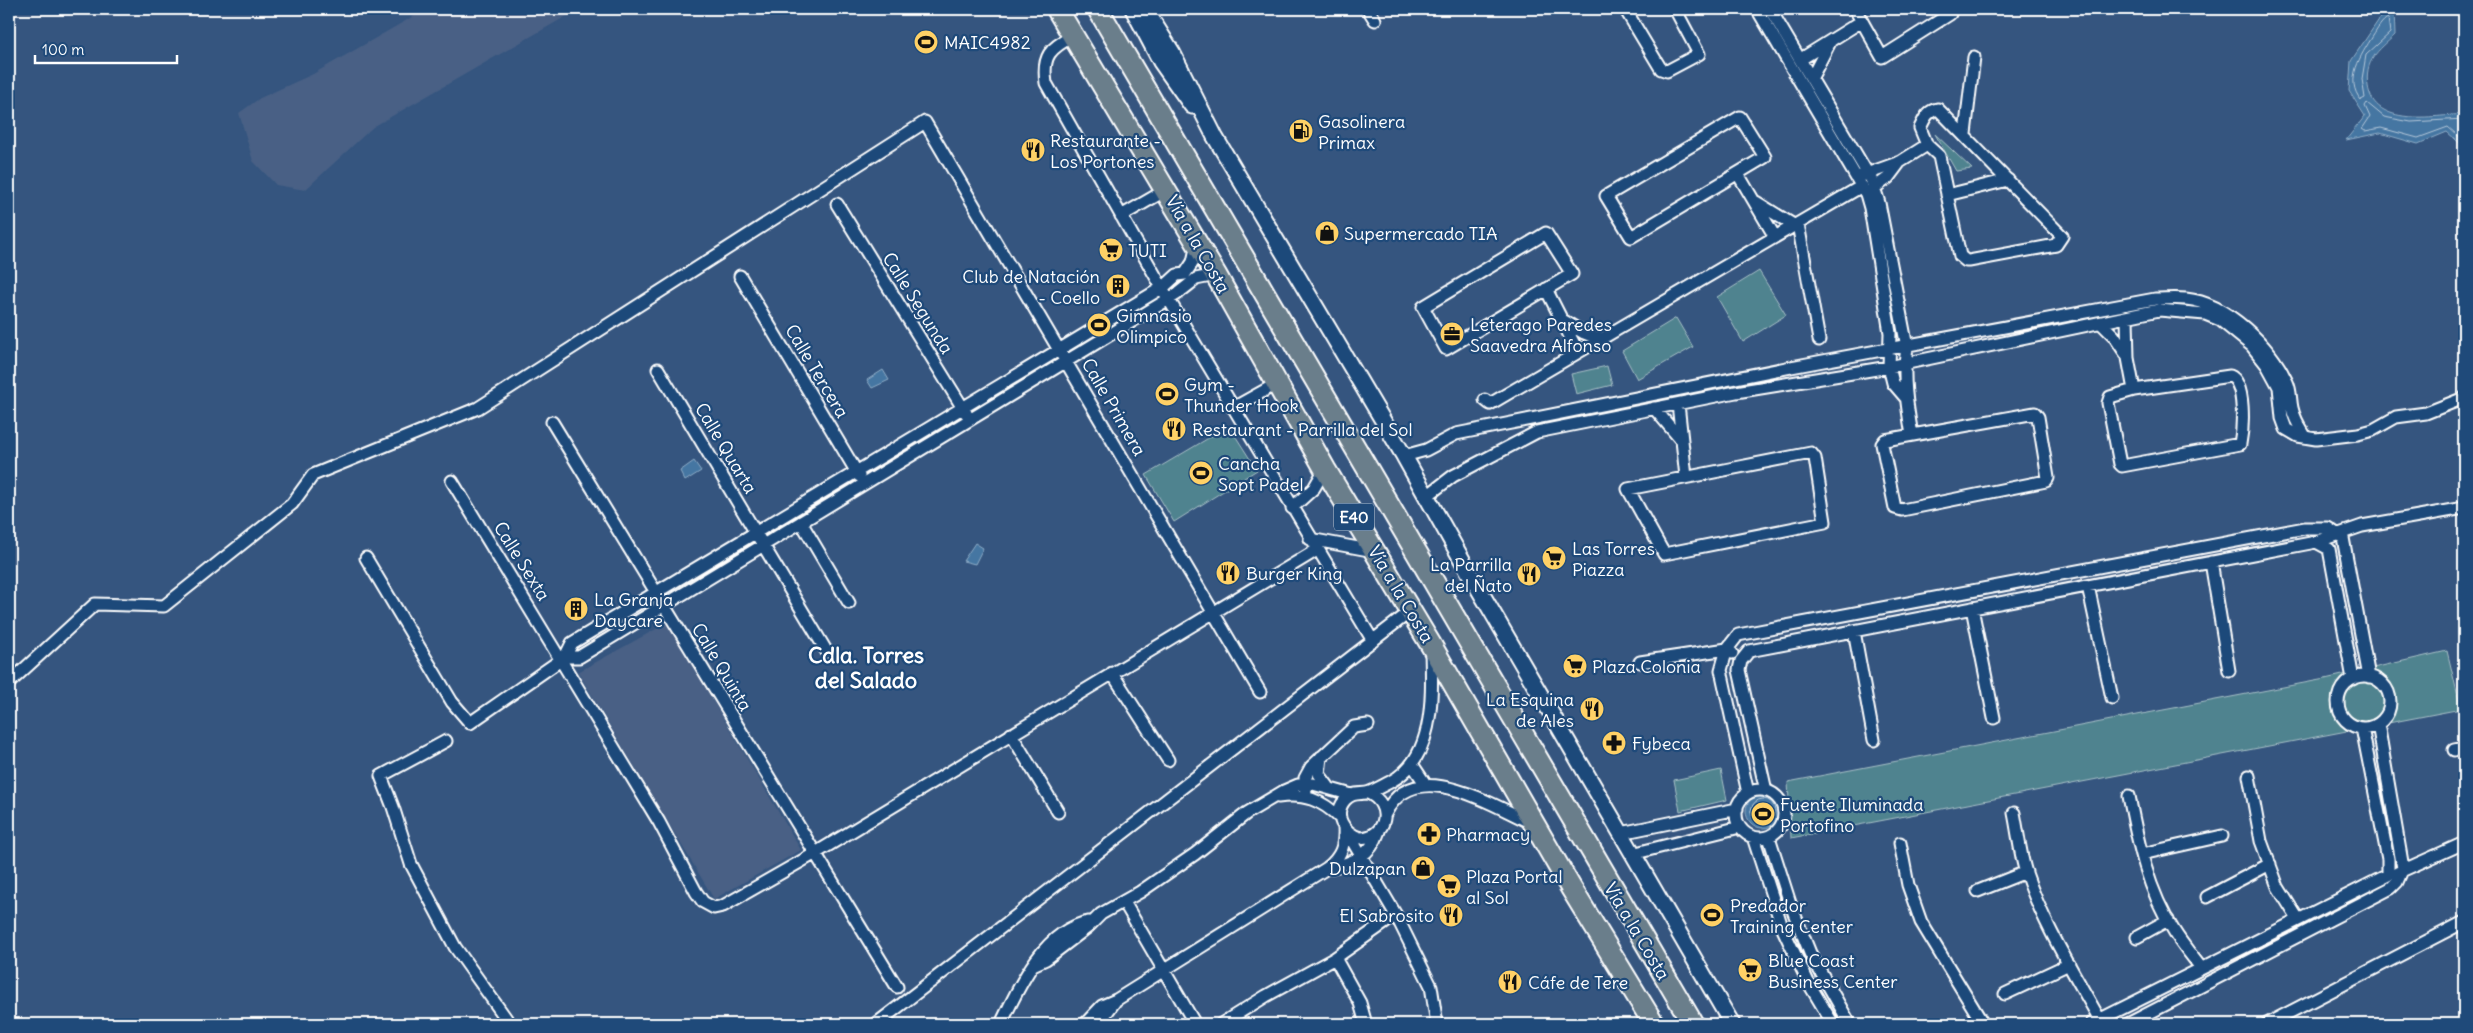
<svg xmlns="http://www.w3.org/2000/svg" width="2473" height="1033" font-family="Delius,sans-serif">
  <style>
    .built { fill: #486085 }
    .green { fill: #50838f; stroke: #a8c1c7 }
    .water { fill: #4576a2; stroke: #8fadc7 }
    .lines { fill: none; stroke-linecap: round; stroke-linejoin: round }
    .shore { stroke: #b5c8da; stroke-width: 1 }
    .street-casing { stroke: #fff; stroke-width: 15 }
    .secondary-casing { stroke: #fff; stroke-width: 19 }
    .highway-casing { stroke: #fff; stroke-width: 24 }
    .street { stroke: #1f4a7a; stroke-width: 11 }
    .secondary { stroke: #1f4a7a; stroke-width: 15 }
    .highway { stroke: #6b7e8b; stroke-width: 20 }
    .labels { text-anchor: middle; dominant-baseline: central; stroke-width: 4.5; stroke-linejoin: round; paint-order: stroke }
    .shield { fill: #1f4a7a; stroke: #bcc9d7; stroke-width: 1 }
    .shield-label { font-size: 16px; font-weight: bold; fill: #fff }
    .poi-label { font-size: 18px; fill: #fff; stroke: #1f4a7a; text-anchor: start }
    .street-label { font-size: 18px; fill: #fff; stroke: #1f4a7a }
    .district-label { font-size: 22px; font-weight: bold; fill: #fff; stroke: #1f4a7a }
  </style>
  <rect width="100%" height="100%" fill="#35557f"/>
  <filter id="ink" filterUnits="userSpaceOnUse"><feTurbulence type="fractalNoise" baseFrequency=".02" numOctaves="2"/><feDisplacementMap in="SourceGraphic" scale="10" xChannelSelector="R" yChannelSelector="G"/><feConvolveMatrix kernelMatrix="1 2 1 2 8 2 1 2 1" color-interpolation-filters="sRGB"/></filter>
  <g filter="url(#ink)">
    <path class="built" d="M426,9H579L373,127L305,190L276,185L253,161L239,113L260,98L313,74Z
      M667,623L801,850L714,899L578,672Z"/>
    <path class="green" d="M1935,134L1972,169L1956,171Z
      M1759,271L1786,315L1743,342L1717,297Z
      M1676,318L1693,347L1637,379L1622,351Z
      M1607,366L1612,385L1576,394L1571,374Z
      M1229,426L1257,470L1174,522L1146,475Z
      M2447,651L2461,709L1791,838L1788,782L2325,679Z
      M1721,770L1727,800L1680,811L1674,780Z"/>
    <path class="water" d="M2386,9H2394L2395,35C2378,51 2364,60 2368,86C2374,128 2434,116 2464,114V147L2447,132L2418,144L2380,133L2346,140L2365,116L2349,91L2351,61Z
      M919,34L936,39L934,50L916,46Z
      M883,370L889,380L872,388L867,380Z
      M694,461L701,471L685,481L680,471Z
      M975,543L983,548L975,564L963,561Z
      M1746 811a17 17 0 1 1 34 0a17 17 0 1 1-34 0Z"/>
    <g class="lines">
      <path class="shore" d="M2388,18L2390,33L2366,55L2362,79L2365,98L2361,100C2344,80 2361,55 2373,36C2377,30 2382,20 2388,18Z
        M2464,119L2411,122L2384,117L2367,103L2365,106L2370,117L2362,129L2365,131L2381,128L2418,138L2448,127L2464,141
        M1751 811a12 12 0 1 1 24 0a12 12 0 1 1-24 0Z"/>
      <defs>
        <path id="street" d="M1368,9L1375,20
          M1625,9L1661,69L1667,71L1699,54L1675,9
          M1757,9L1866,194L1870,208L1890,333L1889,367L1893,383L1905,397
          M1770,9L1872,181L1879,203L1907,347C1902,376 1907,406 1912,435
          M1855,9L1882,57L1950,14L1951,9
          M1073,36C1050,48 1042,56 1046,83L1169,300L1373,641
          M1801,59L1862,21
          M1812,77L1830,42
          M1938,109L2062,236L2056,245L1969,261H1966L1960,256L1939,156L1927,145L1920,128C1925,118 1927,111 1938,109Z
          M1740,117L1765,157L1631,237L1606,196Z
          M1965,134L1974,57
          M1738,174L1775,237
          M1861,176L1900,162L1927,145
          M1869,192L1888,178L1900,162
          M1947,195L2008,180
          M1756,202L1795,226
          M837,204L966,413
          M1121,216L1166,190
          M1798,224L1819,340
          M1546,233L1572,274L1446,349L1423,307Z
          M740,276L859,476
          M1546,289L1578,352
          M2127,318L2128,358L2134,390
          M1564,321L1584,333L1599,339
          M2101,323L2114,336L2126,354
          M658,369L827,652
          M2230,376C2246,382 2243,429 2240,444L2122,466L2120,464L2108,403L2110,397L2134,390Z
          M1485,400L1490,404L1862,186
          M1678,404L1686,477
          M1233,408L1278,383
          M1654,408L1681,440
          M2035,413L2038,417L2048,478L2046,481L1902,510L1895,508L1882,444L1885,440Z
          M552,422L897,987
          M1811,453L1815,458L1825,522L1664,554L1628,489Z
          M1404,456L1426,450L1456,434L1791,367L2155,299C2165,299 2175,298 2186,299C2227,303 2270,346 2287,382C2291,390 2290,399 2292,408C2294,418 2300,428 2305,436
          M452,481L659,822L696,892L703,902L714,908L723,906L814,854L1317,550
          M1427,496L1453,476L1537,432L1736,392L1889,367L2159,310L2205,314L2220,320L2252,346L2267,365L2279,387L2282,418L2286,429L2298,436L2316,439L2358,434L2373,430L2396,417L2426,413L2464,398
          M1292,508L1314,488L1325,469
          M801,522L849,603
          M1310,539L1374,551
          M2316,542L2362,526L2464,508
          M366,558L452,702L470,723L565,657H579L1177,294L1196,279L1216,275
          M2211,562L2229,671
          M2088,586L2112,698
          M1972,608L1994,718
          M1854,631L1874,740
          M565,657L572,643L1165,286L1177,275L1185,274L1193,262L1197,244
          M1640,662L1727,649L1732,653
          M1112,673L1168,760
          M2338 702a26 26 0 1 1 52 0a26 26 0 1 1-52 0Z
          M9,683L95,604L164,606L292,504L313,475L478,408L925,122L1260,692
          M1011,734L1058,812
          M446,741L381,776L393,807L411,864L455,947L510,1024
          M2454,750L2464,748
          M1321,757L1319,774L1328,786
          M1412,764L1426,785
          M2249,776L2261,841L2278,887L2298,919
          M1736 814a24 24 0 1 1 48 0a24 24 0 1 1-48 0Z
          M1766,791L1739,670L1741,661L1749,651L2316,542L2329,549L2353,679
          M1368,793C1393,804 1388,837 1360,838C1344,833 1332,815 1345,800C1353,791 1361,795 1370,792C1377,789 1384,785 1390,782C1436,758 1432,694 1431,651
          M1748,793L1721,670L1727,649L1738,635L2305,528H2328L2343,538L2369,677
          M1306,796L1305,778L1311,767L1354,727L1368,725
          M2129,796C2138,843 2148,891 2174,931C2182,944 2192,956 2201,968
          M1278,797C1304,793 1322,800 1340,818
          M2014,813C2018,832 2020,854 2026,873C2043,924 2074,973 2100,1020
          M1385,814C1414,754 1491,805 1532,823
          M1347,832L1396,915L1431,986L1437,1024
          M1621,833L1737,809
          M1753,837L1782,927L1808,982L1833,1024
          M1769,837L1790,903L1810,953L1850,1024
          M1900,843L1908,885L1921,922L1983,1024
          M1632,854L1740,827
          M2142,854L2222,836
          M1329,868C1353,863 1371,856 1379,831
          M2397,873L2464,843
          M1978,891L2026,872
          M2207,897L2270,864
          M1124,902L1195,1024
          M2137,937L2168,920
          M1335,958L1360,1003L1366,1024
          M1035,964L1046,959L1088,927L1101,914L1140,892L1195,854L1247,813L1284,791L1298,785L1313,784L1352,795
          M2005,994L2069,964
          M876,1024L1411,611
          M1001,1024C1019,986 1044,930 1089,922
          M1085,1024L1102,1006L1116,1000L1327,868C1341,857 1345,846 1344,828
          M1098,1024L1116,1000
          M1221,1024L1266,996L1335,958L1396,915
          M2091,1024L2388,875V859L2362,728
          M2128,1024L2391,888L2397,882L2403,868L2378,724
          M2267,1024L2464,922"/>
        <path id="secondary" d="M1133,9L1161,62L1192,106
          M1145,9L1172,52L1215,137L1404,456L1470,574L1732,1024"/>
        <path id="highway" d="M1057,9L1216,275L1325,469L1431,645L1571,888L1654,1024
          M1098,9L1693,1024"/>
      </defs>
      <use href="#street" class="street-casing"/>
      <use href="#secondary" class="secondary-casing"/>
      <use href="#highway" class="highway-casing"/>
      <use href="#street" class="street"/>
      <use href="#secondary" class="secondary"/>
      <use href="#highway" class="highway"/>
    </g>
  </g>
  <defs>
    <symbol id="stadium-disc" viewBox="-11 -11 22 22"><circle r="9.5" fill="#ffd166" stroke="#1f4a7a"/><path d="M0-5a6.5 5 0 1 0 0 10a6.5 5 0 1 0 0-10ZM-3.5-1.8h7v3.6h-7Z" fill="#111"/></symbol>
    <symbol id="fuel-disc" viewBox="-11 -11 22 22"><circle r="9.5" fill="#ffd166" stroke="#1f4a7a"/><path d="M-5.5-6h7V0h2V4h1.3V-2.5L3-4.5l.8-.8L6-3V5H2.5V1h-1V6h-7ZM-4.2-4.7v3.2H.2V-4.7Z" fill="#111"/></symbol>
    <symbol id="restaurant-disc" viewBox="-11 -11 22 22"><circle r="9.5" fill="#ffd166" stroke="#1f4a7a"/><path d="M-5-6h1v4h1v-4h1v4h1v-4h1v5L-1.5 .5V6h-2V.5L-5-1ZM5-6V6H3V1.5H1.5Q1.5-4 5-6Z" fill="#111"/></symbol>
    <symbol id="shop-disc" viewBox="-11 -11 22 22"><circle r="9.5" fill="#ffd166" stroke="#1f4a7a"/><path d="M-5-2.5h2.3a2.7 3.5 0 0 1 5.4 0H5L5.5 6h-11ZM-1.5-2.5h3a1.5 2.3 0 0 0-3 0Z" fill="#111"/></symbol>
    <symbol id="supermarket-disc" viewBox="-11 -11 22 22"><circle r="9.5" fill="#ffd166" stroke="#1f4a7a"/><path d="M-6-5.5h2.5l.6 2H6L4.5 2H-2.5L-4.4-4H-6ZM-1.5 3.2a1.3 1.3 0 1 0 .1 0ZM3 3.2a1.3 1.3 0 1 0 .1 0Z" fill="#111"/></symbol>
    <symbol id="building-disc" viewBox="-11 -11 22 22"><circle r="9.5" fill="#ffd166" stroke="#1f4a7a"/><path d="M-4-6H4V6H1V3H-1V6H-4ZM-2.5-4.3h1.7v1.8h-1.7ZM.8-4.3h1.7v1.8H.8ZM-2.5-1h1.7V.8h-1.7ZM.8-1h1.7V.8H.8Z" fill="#111"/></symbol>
    <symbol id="office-disc" viewBox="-11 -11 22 22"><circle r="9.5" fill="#ffd166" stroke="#1f4a7a"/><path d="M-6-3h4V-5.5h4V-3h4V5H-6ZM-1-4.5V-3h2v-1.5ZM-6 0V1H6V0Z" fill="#111"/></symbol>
    <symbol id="pharmacy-disc" viewBox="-11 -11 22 22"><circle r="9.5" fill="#ffd166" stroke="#1f4a7a"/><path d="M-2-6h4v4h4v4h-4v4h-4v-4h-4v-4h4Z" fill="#111"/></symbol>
  </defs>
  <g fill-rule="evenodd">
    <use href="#stadium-disc" x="912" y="28" width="28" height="28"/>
    <use href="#fuel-disc" x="1287" y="117" width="28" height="28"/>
    <use href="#restaurant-disc" x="1019" y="136" width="28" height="28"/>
    <use href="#shop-disc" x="1313" y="219" width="28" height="28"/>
    <use href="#supermarket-disc" x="1097" y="236" width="28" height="28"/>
    <use href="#building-disc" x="1104" y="272" width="28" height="28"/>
    <use href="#stadium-disc" x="1085" y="311" width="28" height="28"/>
    <use href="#office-disc" x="1438" y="320" width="28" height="28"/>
    <use href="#stadium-disc" x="1153" y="380" width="28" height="28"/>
    <use href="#restaurant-disc" x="1160" y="415" width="28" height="28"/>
    <use href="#stadium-disc" x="1187" y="459" width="28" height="28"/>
    <use href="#supermarket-disc" x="1540" y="544" width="28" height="28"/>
    <use href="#restaurant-disc" x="1214" y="559" width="28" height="28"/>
    <use href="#restaurant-disc" x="1515" y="560" width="28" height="28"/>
    <use href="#building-disc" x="562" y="595" width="28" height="28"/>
    <use href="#supermarket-disc" x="1561" y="652" width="28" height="28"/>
    <use href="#restaurant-disc" x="1578" y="695" width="28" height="28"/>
    <use href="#pharmacy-disc" x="1600" y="729" width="28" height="28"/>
    <use href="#stadium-disc" x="1749" y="800" width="28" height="28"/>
    <use href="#pharmacy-disc" x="1415" y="820" width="28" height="28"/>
    <use href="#shop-disc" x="1409" y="854" width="28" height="28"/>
    <use href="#supermarket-disc" x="1435" y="872" width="28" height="28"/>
    <use href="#restaurant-disc" x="1437" y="901" width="28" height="28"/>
    <use href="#stadium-disc" x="1698" y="901" width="28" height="28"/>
    <use href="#supermarket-disc" x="1736" y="956" width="28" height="28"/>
    <use href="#restaurant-disc" x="1496" y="968" width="28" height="28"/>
  </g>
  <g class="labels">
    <rect class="shield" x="1334" y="503.5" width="40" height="27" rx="4"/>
    <g class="shield-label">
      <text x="1354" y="517">E40</text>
    </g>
    <g class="poi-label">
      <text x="944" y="42">MAIC4982</text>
      <text x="1318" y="121">Gasolinera<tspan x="1318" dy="21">Primax</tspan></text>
      <text x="1050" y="140">Restaurante -<tspan x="1050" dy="21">Los Portones</tspan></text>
      <text x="1344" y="233">Supermercado TIA</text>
      <text x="1128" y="250">TUTI</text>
      <text x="1100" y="276" text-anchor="end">Club de Natación<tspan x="1100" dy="21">- Coello</tspan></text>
      <text x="1116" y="315">Gimnasio<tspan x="1116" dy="21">Olimpico</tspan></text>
      <text x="1470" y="324">Leterago Paredes<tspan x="1470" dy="21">Saavedra Alfonso</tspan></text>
      <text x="1184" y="384">Gym -<tspan x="1184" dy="21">Thunder Hook</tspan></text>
      <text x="1192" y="429">Restaurant - Parrilla del Sol</text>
      <text x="1218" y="463">Cancha<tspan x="1218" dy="21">Sopt Padel</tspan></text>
      <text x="1572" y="548">Las Torres<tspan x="1572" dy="21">Piazza</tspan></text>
      <text x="1512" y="564" text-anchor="end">La Parrilla<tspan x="1512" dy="21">del Ñato</tspan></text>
      <text x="1246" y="573">Burger King</text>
      <text x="594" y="599">La Granja<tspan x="594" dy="21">Daycare</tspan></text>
      <text x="1592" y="666">Plaza Colonia</text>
      <text x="1574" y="699" text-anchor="end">La Esquina<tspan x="1574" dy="21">de Ales</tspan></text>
      <text x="1632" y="743">Fybeca</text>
      <text x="1780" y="804">Fuente Iluminada<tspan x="1780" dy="21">Portofino</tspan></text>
      <text x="1446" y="834">Pharmacy</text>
      <text x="1406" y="868" text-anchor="end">Dulzapan</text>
      <text x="1466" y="876">Plaza Portal<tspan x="1466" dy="21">al Sol</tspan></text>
      <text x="1730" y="905">Predador<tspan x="1730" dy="21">Training Center</tspan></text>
      <text x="1434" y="915" text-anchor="end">El Sabrosito</text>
      <text x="1768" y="960">Blue Coast<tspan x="1768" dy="21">Business Center</tspan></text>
      <text x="1528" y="982">Cáfe de Tere</text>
    </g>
    <g class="street-label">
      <text transform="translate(1198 244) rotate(60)">Vía a la Costa</text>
      <text transform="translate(918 303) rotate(58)">Calle Segunda</text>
      <text transform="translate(817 371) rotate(59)">Calle Tercera</text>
      <text transform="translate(1114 407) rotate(60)">Calle Primera</text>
      <text transform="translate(726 448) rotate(59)">Calle Quarta</text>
      <text transform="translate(522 561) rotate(58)">Calle Sexta</text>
      <text transform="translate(1401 594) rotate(59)">Vía a la Costa</text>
      <text transform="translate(722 667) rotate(59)">Calle Quinta</text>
      <text transform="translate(1637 931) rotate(59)">Vía a la Costa</text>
    </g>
    <g class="district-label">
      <text x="866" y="655">Cdla. Torres<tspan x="866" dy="25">del Salado</tspan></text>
    </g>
  </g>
  <rect width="2473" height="1033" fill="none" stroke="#1f4a7a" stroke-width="30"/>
  <rect x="15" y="15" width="2443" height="1003" fill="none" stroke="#fff" stroke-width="2" filter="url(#ink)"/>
  <path d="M35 55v8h142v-8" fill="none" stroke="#ffffff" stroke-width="2.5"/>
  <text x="42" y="55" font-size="15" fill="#ffffff" stroke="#1f4a7a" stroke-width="4" paint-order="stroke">100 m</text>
</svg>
